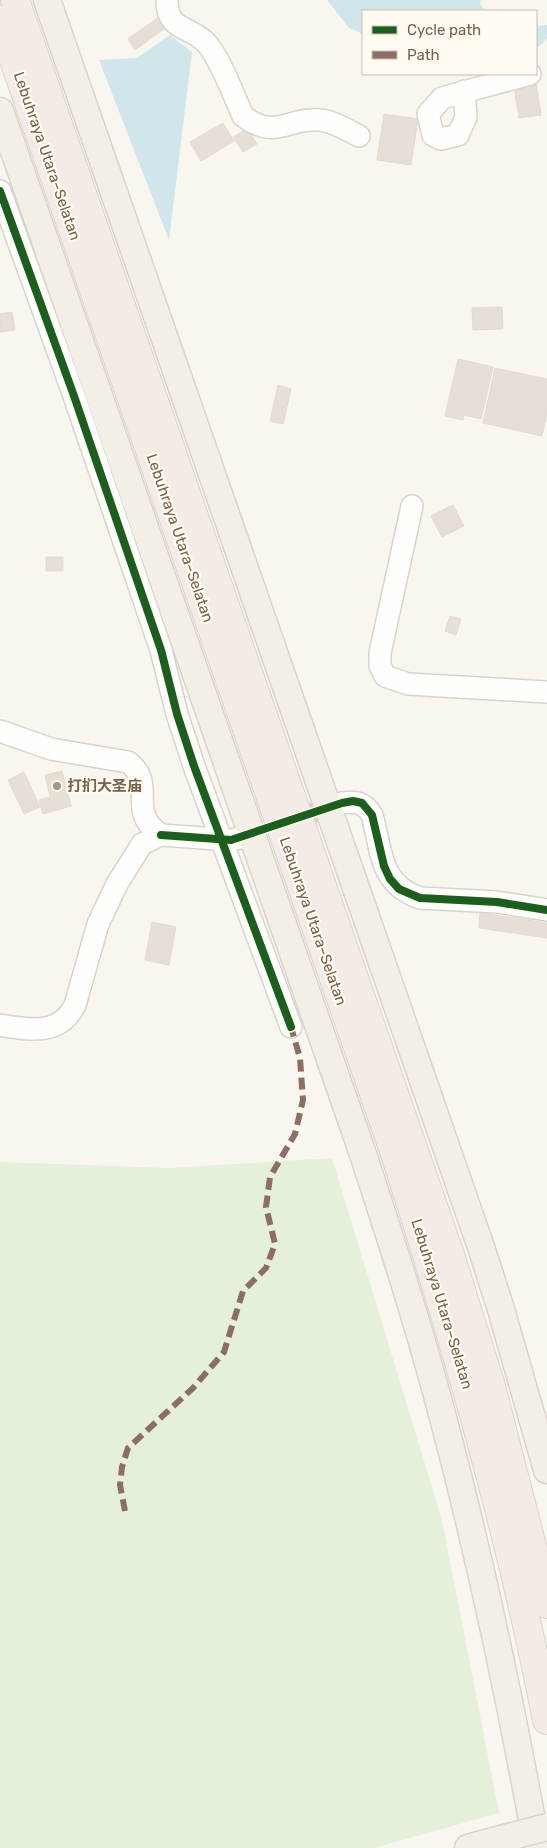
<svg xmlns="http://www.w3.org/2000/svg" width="547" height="1848" font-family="Rubik,'Noto Sans SC',sans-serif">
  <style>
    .green { fill: #e5f0da }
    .water { fill: #d0e6ea }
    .building { fill: #e6dfd5; stroke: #e2dad1 }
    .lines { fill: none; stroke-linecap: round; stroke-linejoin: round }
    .minor-tunnel { stroke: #d9d0c6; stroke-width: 21; stroke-dasharray: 21 11; stroke-linecap: butt }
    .minor-casing { stroke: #d9d3cd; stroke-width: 24 }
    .major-casing { stroke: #dad3cb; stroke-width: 29 }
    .highway-casing { stroke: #dad3cb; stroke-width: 30 }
    .minor { stroke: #fefefd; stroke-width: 21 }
    .major { stroke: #f3efe7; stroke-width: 26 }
    .highway { stroke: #f2ebe6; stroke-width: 28 }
    .major-bridge-casing { stroke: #dad3cb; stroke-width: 29; stroke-linecap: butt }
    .major-bridge { stroke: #f3efe7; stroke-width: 26 }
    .quiet { stroke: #8d6e63; stroke-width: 6; stroke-dasharray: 12 6; stroke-linecap: butt }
    .cycleway-casing { stroke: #fffbf2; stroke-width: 11 }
    .cycleway { stroke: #1b5e20; stroke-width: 8 }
    .poi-dot { fill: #a69485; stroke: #fffbf2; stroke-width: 2 }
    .labels { text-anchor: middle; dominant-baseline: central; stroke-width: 4.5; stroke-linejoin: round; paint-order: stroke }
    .street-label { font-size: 15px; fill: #7a604c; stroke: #fffbf2 }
    .poi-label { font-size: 15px; font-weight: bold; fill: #7a604c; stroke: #fffbf2; text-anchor: start }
  </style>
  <rect width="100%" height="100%" fill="#f9f6ef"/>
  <path class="green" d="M332,1158L442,1520L499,1813L374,1848H0V1162L170,1168Z"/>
  <path class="water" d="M327,0H481L480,4L486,11H363V34L349,28Z
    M547,25V39L536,49V26Z
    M170,35L192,52L169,240L99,60L137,58Z"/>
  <path class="building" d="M159,17L167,27L135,50L128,39Z
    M536,83L541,115L519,118L514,86Z
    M384,114L418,119L411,165L377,160Z
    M223,123L234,141L201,161L190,142Z
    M247,129L257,144L243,152L233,137Z
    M502,307L503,329L473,330L472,308Z
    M12,312L15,330L0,332V314Z
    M458,359L493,367L481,419L464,415L463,420L445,416Z
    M495,368L547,379V413L542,436L483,423Z
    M278,385L291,389L283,424L270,421Z
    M453,505L464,526L442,537L431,516Z
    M46,557H63V571H46Z
    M450,616L461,619L456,635L445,631Z
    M62,771L71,806L43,814L39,800L50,797L45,775Z
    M24,772L40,807L24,814L8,780Z
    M480,913L547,923V938L479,928Z
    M152,922L176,927L169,965L145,960Z"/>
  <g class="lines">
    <path class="minor-tunnel" d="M240,838L342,803"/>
    <defs>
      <path id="minor" d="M167,0C167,33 192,25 208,45C221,61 234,96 243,116C276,141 288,117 320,120C333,121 347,130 359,136
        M464,91L466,117L458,135L441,139L433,135L428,114L442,98L530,74
        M0,191L74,396L161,650L177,714L194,766L291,1027
        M412,506L380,653V666L385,676L408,684L547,692
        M0,731L51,749L128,762C153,780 134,804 149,824C152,828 157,832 161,835L142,844L117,884L98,924L75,1005C60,1036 29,1030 0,1025
        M342,803C356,801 364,802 372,815C382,851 379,884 420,898L497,902L547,910
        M161,835L231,840L240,838"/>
      <path id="major" d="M47,0L481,1247L500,1306L547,1470
        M0,111L364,1157C390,1237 416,1317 438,1399C478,1547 510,1697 537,1848
        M468,1848L493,1841"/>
      <path id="highway" d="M15,0L450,1255L490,1383L547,1604
        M0,20L393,1148C454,1336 509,1526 547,1720"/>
    </defs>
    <use href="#minor" class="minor-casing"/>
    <use href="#major" class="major-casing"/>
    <use href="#highway" class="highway-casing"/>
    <use href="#minor" class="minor"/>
    <use href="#major" class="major"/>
    <use href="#highway" class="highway"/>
    <defs>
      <path id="major-bridge" d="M493,1841L547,1827"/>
    </defs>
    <use href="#major-bridge" class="major-bridge-casing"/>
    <use href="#major-bridge" class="major-bridge"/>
    <path class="quiet" d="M125,1511L120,1485L122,1467L128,1448L193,1388L224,1352L243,1291L266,1268L275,1244L266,1207L270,1177L295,1134L303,1100L300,1058L291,1027"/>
    <defs>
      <path id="cycleway" d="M0,191L74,396L161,650L177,714L194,766L291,1027
        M161,835L231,840L342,803L353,801L362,803L372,815L384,866L390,879L399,889L420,898L497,902L547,910"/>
    </defs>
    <use href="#cycleway" class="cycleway-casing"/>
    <use href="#cycleway" class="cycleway"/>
  </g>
  <circle class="poi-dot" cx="57" cy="786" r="5"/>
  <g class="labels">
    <g class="street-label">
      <text transform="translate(47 156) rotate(71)">Lebuhraya Utara–Selatan</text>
      <text transform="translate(180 538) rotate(71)">Lebuhraya Utara–Selatan</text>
      <text transform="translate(313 921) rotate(71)">Lebuhraya Utara–Selatan</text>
      <text transform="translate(442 1304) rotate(73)">Lebuhraya Utara–Selatan</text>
    </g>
    <g class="poi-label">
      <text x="67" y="786">打扪大圣庙</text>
    </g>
  </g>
  <rect x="362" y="10" width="175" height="65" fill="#fffbf2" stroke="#cabdb0"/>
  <rect x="372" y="26" width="25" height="8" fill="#1b5e20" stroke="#cabdb0"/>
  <text x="407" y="35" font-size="15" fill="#7a604c">Cycle path</text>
  <rect x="372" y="51" width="25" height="8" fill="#8d6e63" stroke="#cabdb0"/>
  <text x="407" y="60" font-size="15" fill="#7a604c">Path</text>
</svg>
